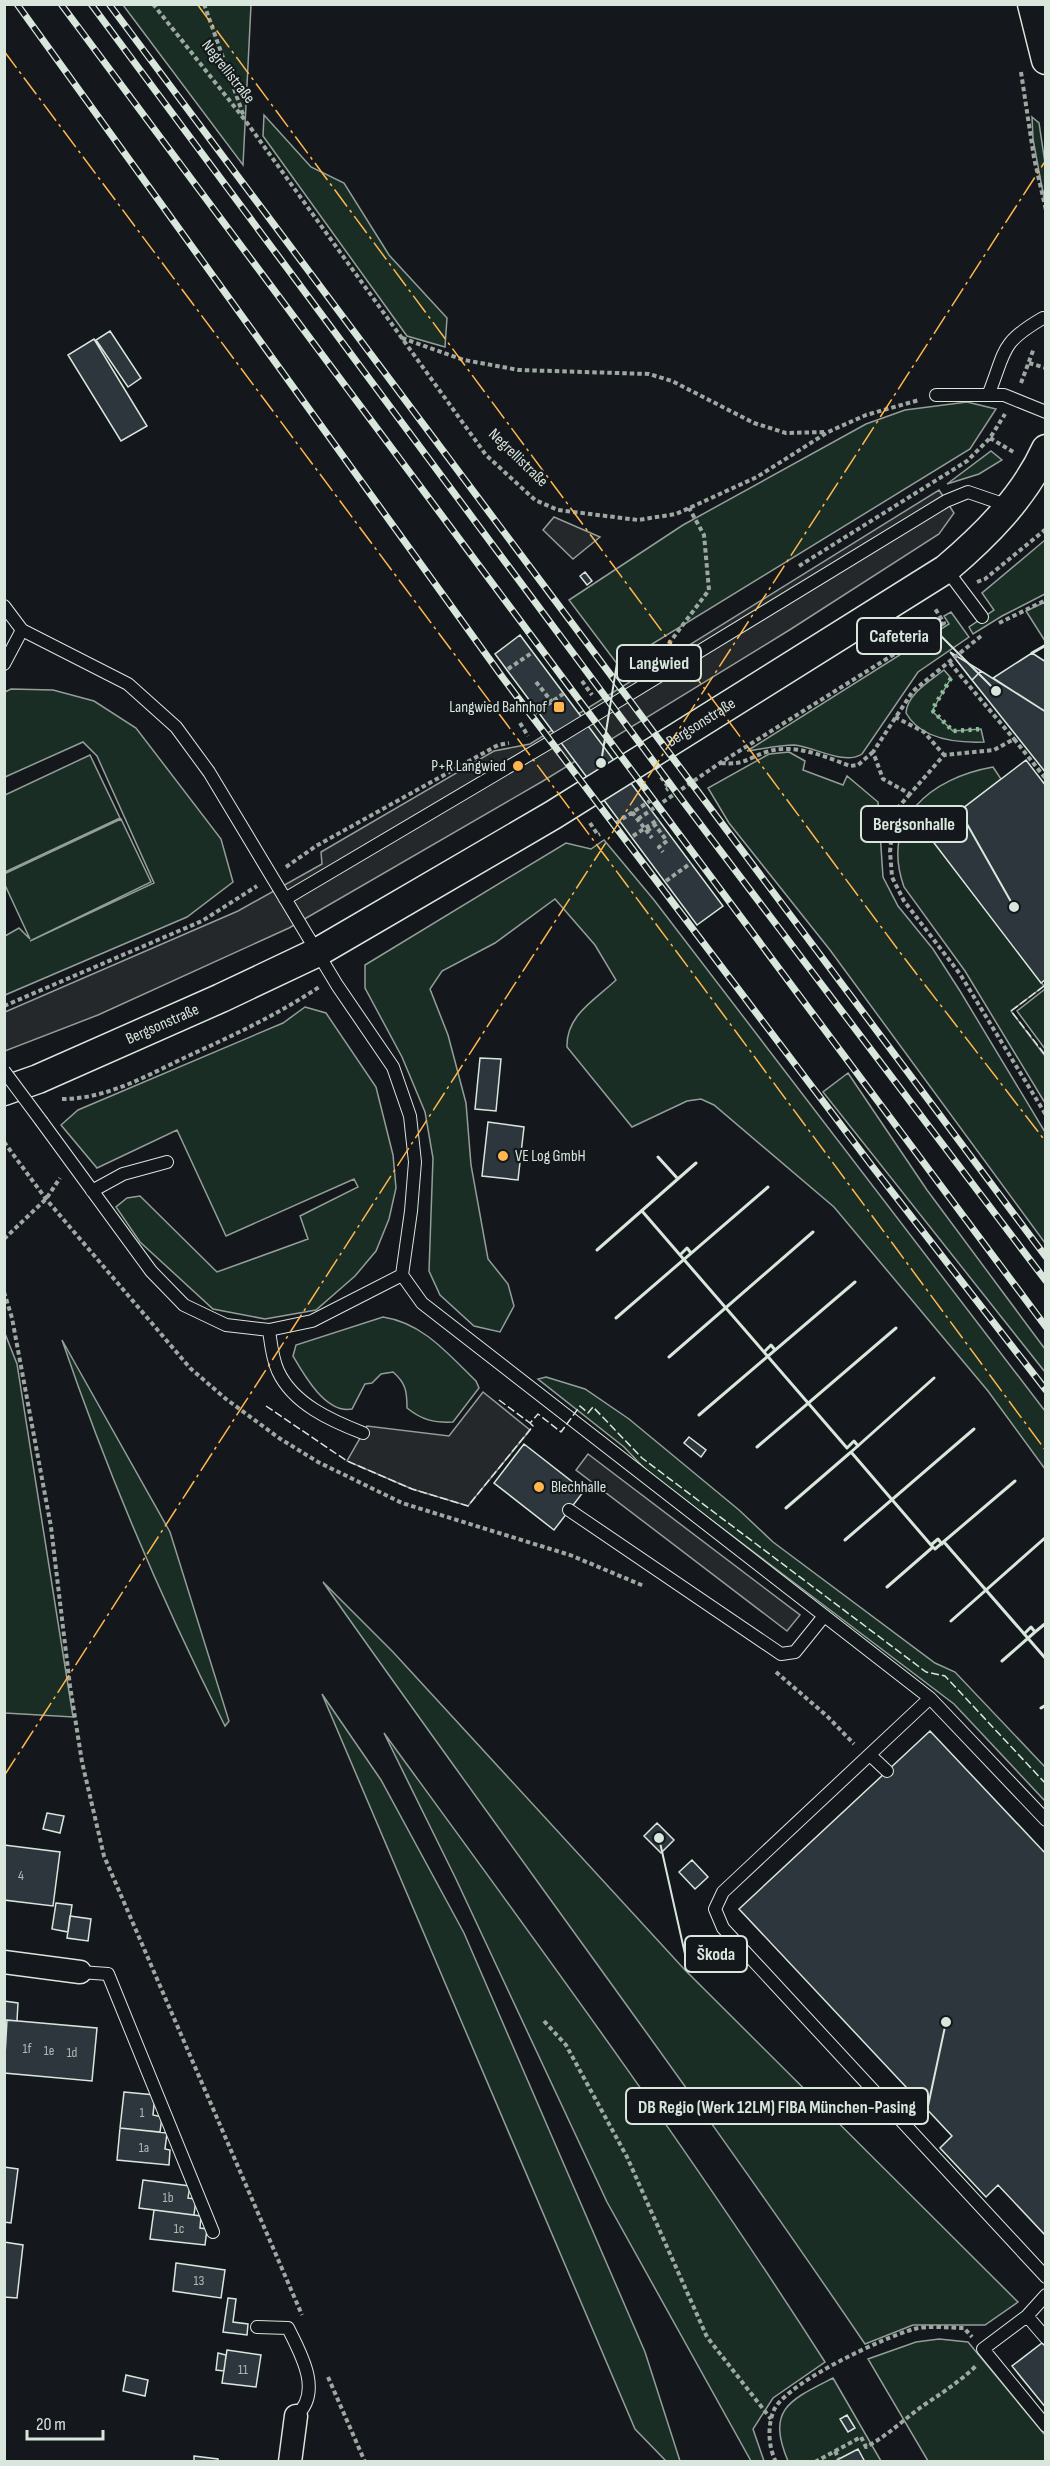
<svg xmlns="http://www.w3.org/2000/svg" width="1050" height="2466" font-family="'Sofia Sans Condensed',sans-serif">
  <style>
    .green { fill: #1a2d24; stroke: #939e99; stroke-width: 1.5 }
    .parking { fill: #24282b; stroke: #939e99; stroke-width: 1.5 }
    .building { fill: #2c363c; stroke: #d8e6dc; stroke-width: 1.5 }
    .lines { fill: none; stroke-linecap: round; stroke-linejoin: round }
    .service-casing { stroke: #d8e6dc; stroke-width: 14 }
    .minor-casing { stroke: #d8e6dc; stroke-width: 25 }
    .tertiary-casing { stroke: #d8e6dc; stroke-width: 31 }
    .path { stroke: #9da8a2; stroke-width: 4; stroke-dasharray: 4.5 3; stroke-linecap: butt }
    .service { stroke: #14181c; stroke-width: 12 }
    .minor { stroke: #14181c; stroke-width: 22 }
    .tertiary { stroke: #14181c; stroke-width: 28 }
    .rail-casing { stroke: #d8e6dc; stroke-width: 7 }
    .rail { stroke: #14181c; stroke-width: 4.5; stroke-dasharray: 14; stroke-linecap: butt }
    .service-bridge-casing { stroke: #d8e6dc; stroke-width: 14; stroke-linecap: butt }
    .service-bridge { stroke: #14181c; stroke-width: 12 }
    .hedge { stroke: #8ac095; stroke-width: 4.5; stroke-dasharray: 3 4.5; stroke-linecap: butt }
    .fence { stroke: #d8e6dc; stroke-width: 1.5; stroke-dasharray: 8 3; stroke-linecap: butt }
    .wall { stroke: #d8e6dc; stroke-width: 3 }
    .power { stroke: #ffb74d; stroke-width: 1.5; stroke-dasharray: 21 4.5 3 4.5; stroke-linecap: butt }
    .poi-dot { fill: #ffb74d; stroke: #14181c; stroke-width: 2 }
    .labels { text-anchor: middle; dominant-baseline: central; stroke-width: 4.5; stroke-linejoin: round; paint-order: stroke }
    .number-label { font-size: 14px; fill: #adbab4 }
    .street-label { font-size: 16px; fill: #d8e6dc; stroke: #14181c }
    .poi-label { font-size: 16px; fill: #d8e6dc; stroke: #14181c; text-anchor: end }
    .leader { fill: none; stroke: #d8e6dc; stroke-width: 2 }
    .callout-dot { fill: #d8e6dc; stroke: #14181c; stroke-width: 2 }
    .callout { fill: #14181c; stroke: #d8e6dc; stroke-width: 2 }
    .callout-label { font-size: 18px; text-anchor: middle; font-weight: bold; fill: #d8e6dc }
  </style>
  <rect width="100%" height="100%" fill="#14181c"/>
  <path class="green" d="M123,5H251L243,165Z
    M264,115L311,167L344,183L389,255L447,318L445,347L407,336L263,136Z
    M1032,117L1039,123L1045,163V204L1033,139Z
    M967,402L996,409L970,449L618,665L569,600L683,525L866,424L905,410Z
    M991,451L1002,460L979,474L947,484Z
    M1045,540V594L1002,616L973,634L969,627L994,610L982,593Z
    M1045,602V641L1026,611Z
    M951,612L969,637L918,672L862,754C844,766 813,746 794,745C779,745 762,749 747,751L949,624L944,616Z
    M944,670L951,678L932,711L953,731L981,729L984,742C957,743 921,740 906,713C907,694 930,681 944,670Z
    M11,689L53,690L94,701L136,728L221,839L233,882L187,917L5,995V936L19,928L30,939L5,885L4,874L121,819L151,882L30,941L154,883L97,756L83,742L5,777V692Z
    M789,752L805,761L803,770L843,785L847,776L878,802L883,877L898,906L933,949L960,991L1045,1132V1243L830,950L729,823L708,788L769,754Z
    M90,755L120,818L5,872V795Z
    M993,767L1001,779L928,835L1044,986L1011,1011L1045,1056V1103L965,971L904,887C880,819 931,778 993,767Z
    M604,840L654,900L1045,1411V1469L988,1391L834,1207L714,1105L701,1099L687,1101L632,1127L567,1047C566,1015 595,1000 616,980L595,945L555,899L495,943L442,971L430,989L448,1035L466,1103L471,1165L488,1259L508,1284L514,1306L500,1332L474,1326L440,1295L429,1271L433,1158L425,1112L402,1057L365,988V965L566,843L591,849Z
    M1045,989V1049L1017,1011Z
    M305,1007L326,1013L376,1087L393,1155L396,1188L389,1219L376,1251L355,1276L316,1310L265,1319L213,1309L140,1242L116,1207L127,1198L140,1196L217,1272L308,1239L300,1216L358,1187L354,1179L226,1236L177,1130L97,1168L61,1125L78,1110L283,1023Z
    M848,1073L927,1190L1045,1349V1372L823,1092Z
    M383,1317C423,1323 448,1354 476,1381L479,1388L453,1422C434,1423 422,1420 407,1408C407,1392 406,1383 393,1372L381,1374L372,1383L365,1384L352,1409C326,1414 304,1375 293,1356L296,1345Z
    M4,1331L17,1364L73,1717L5,1713Z
    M62,1340L170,1532L229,1721L225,1726C162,1601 107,1472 62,1340Z
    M546,1377L585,1389L629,1419L739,1510L773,1542L935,1663L955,1672L1045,1767V1801L954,1704L648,1472L624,1447L538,1379Z
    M323,1582L393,1652L685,1970L1018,2302L985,2325H913L865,2344C690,2086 502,1837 323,1582Z
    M322,1694L381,1780L464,1933L645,2352L680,2461H666L635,2429Z
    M384,1733C535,1940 687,2146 825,2362L773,2398L753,2429L764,2461H751L607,2202L455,1877Z
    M939,2339L968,2342L1045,2435V2461H928L868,2359L916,2342Z
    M833,2378L881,2461H788C766,2409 790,2400 833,2378Z"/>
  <path class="parking" d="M939,490L954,513L939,534L791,629L543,781L289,928L98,1015L5,1051V1012L238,911L322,864L321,852L494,751L530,744Z
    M554,517L600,537L573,559L543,530Z
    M483,1392L530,1430L468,1506L412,1489L347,1461L367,1426L449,1436Z
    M588,1454L800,1615L787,1631L576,1470Z"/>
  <path class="building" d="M110,331L141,378L128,387L96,340Z
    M94,339L147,426L121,441L68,355Z
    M585,572L592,581L587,585L580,576Z
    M520,635L723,906L697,925L495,654Z
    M950,652L981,671L972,680Z
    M1032,653L1046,662V712L993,678Z
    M981,671L1046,712V773L972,680Z
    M1026,760L1046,786V979L1041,983L928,835Z
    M480,1058L501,1059L496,1111L475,1109Z
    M488,1122L524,1127L518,1180L482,1176Z
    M689,1437L706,1450L701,1457L684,1443Z
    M524,1444L584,1491L554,1530L494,1483Z
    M930,1731L1046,1854V2236L998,2185L986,2197L940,2148L952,2136L739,1909Z
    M47,1813L64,1816L60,1833L43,1829Z
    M657,1823L674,1840L661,1853L644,1836Z
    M4,1845L60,1852L53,1906L4,1900Z
    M692,1860L708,1877L695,1889L679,1872Z
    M56,1903L72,1905L68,1932L52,1929Z
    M70,1916L91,1919L88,1941L67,1938Z
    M4,2001L18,2003L17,2021L4,2020Z
    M7,2020L97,2028L92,2081L4,2073Z
    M124,2092L155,2095L153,2115L162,2117L160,2132L120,2128Z
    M120,2128L167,2133L165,2149L170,2150L169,2165L117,2160Z
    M4,2167L18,2169L11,2223L4,2222Z
    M143,2180L190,2186L188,2198L196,2199L194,2215L139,2208Z
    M154,2210L201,2216L200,2228L207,2229L205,2245L150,2239Z
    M4,2242L23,2245L17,2298L4,2297Z
    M176,2263L225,2270L221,2298L173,2291Z
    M228,2298L236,2299L233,2322L248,2324L247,2335L223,2332Z
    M1042,2343L1046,2347V2408L1012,2366Z
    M227,2350L261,2355L256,2387L222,2383Z
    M218,2353L226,2355L224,2371L216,2370Z
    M126,2375L148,2380L145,2396L123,2391Z
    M847,2415L855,2428L848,2432L840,2419Z
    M858,2449L865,2462H834L839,2459Z
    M194,2456L218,2459V2462H194Z"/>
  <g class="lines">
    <defs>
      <path id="service" d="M989,393C1006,350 1000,343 1043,318
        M936,395H1004L1046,412
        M946,569L982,617
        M4,606L22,630L128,684L176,727L209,772L337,985L393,1067L410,1116L415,1162L411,1211L402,1275L422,1303L930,1698L1046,1820
        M4,664L22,630
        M285,899L564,734L946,501L968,492L1009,506
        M42,1122L151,1271L184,1305L226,1325L269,1330L312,1321L402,1275
        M92,1191L123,1174L167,1162
        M269,1330C271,1344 272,1358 278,1371C293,1404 332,1421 363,1433
        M569,1510L781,1654L795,1652L824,1616
        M930,1698L723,1892L715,1909L723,1928L1046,2277
        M870,1755L887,1771
        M80,1972L108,1974L213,2232
        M1046,2295L1027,2316L983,2349L1046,2426
        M1027,2316L1046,2338
        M257,2327L288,2328C301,2354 323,2392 296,2416"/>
      <path id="minor" d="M4,1962L80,1972
        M290,2462L296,2416"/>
      <g id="tertiary">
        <path d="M1032,4L1046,60"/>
        <path id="s1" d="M4,1091L38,1079L221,998L318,952L553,815L946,569C986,535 1024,497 1046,449"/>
      </g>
    </defs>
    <use href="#service" class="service-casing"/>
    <use href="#minor" class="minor-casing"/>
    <use href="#tertiary" class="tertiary-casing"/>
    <path class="path" d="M153,4L245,120L486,455L535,500L558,510L638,520L676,514L757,477L828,432L866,415L919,400
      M204,4L244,117
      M1021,72L1034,158L1046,210
      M402,338L464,360L519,370L649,374L672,381L754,423L786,433L827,432
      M1029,363L1046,368
      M1021,383L1034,348
      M990,438L1015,453
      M799,566L967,461L990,438L1005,414
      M977,582L985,579L1046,529
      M999,623L1046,600
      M981,636L913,691L873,752L883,779L910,794L944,755L994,750L1014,739L1046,779
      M664,650L709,590L704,535L689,508
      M950,663L1014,739
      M508,669L533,652
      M582,681L592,695
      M536,682L552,702
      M535,713L566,692
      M895,717L924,732L944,755
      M520,723L528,736
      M721,763C745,765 746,759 766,752C794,743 824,756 850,766L858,765L873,752
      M661,777L669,788L666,790
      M910,794L894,812L890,852L892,877L904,901L960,974L1046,1115
      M632,812L652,838
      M638,819L720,763L944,623L934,607
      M590,823L598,835L600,834
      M616,823L650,801
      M647,831L655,825L667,841L659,847L663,852
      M633,836L659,819
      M286,867L316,846L498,745L509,743
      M666,881L691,863
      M4,1006L202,921L257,886
      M62,1099C107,1099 146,1076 186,1057C232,1036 277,1015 319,987
      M4,1142L46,1199L190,1368L226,1399L279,1438L318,1462L402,1503L570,1555L644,1586
      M4,1239L46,1199L60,1178
      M4,1292L12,1318L51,1527L70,1686L82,1762L104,1856L302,2315
      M776,1672L827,1716L854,1744
      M544,2021L566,2045L627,2157L707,2337L771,2419
      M328,2377L365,2462
      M835,2451L839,2459
      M776,2462C768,2447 767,2423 775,2408C791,2381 882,2338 914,2329C928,2325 949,2328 964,2328L972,2337
      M815,2462L861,2437L866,2447C889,2435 906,2417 927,2403C945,2391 960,2381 976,2366"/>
    <use href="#service" class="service"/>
    <use href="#minor" class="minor"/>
    <use href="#tertiary" class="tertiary"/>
    <defs>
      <path id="rail" d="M17,4L503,678L872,1166L1046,1390
        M61,4L1046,1327
        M91,4L685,804L1046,1281
        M109,4L1046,1257"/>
    </defs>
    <use href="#rail" class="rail-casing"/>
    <use href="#rail" class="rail"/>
    <defs>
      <path id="service-bridge" d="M4,1071L42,1122"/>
    </defs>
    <use href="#service-bridge" class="service-bridge-casing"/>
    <use href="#service-bridge" class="service-bridge"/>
    <path class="hedge" d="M951,678L932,710L953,731L981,729"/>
    <path class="fence" d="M1044,986L1011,1011L1046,1056
      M499,1400L530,1423
      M266,1406L347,1461L412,1489L468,1506L533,1426L530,1423L538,1414L561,1432L580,1406L588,1413L593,1407L642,1458L926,1672L945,1676L1046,1784"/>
    <path class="wall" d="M1032,653L1046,645
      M658,1157L678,1179
      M642,1211L680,1255L687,1248L691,1253
      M597,1250L696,1163
      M680,1255L847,1448L854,1441L858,1446
      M616,1318L768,1187
      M764,1352L771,1345L775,1350
      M669,1357L813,1232
      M934,1378L851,1452L931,1545L938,1539L942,1544
      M699,1415L855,1282
      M757,1447L896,1328
      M786,1508L851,1452
      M845,1540L974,1429
      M944,1542L1046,1659
      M931,1545L935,1549L1015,1481
      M887,1587L933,1547
      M951,1621L1046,1537
      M1024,1634L1031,1627L1035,1632L1046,1623
      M1002,1661L1035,1632
      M1041,1708L1046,1705"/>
    <path class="power" d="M197,4L902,955L1046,1142
      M4,51L694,975L1046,1451
      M4,1776L1046,160"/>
  </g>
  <g class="poi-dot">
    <rect x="553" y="701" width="12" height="12" rx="3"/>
    <circle cx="518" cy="766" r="6"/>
    <circle cx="503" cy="1156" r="6"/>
    <circle cx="539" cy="1487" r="6"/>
  </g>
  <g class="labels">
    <g class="number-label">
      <text x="21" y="1875">4</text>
      <text x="27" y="2048">1f</text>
      <text x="49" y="2050">1e</text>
      <text x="72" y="2052">1d</text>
      <text x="142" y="2112">1</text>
      <text x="144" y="2147">1a</text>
      <text x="168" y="2197">1b</text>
      <text x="179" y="2228">1c</text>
      <text x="199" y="2280">13</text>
      <text x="243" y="2369">11</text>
    </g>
    <g class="street-label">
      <text transform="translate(228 72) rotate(52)">Negrellistraße</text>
      <text transform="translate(518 458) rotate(44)">Negrellistraße</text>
      <text stroke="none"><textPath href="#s1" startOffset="790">Bergsonstraße</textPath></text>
      <text stroke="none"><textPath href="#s1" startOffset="172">Bergsonstraße</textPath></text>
    </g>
    <g class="poi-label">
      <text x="547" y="707">Langwied Bahnhof</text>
      <text x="506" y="766">P+R Langwied</text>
      <text x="515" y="1156" text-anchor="start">VE Log GmbH</text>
      <text x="551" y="1487" text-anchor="start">Blechhalle</text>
    </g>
  </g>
  <path class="leader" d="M996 691L941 636M601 763L617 663M1014 907L967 824M659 1838L685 1954M946 2022L928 2106"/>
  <g class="callout-dot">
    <circle cx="996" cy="691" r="6"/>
    <circle cx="601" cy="763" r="6"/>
    <circle cx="1014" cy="907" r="6"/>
    <circle cx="659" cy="1838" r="6"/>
    <circle cx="946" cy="2022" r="6"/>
  </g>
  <g class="callout">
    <rect x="857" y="618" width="84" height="36" rx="6"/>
    <rect x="617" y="645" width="84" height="36" rx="6"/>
    <rect x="861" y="806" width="106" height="36" rx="6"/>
    <rect x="685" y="1936" width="62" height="36" rx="6"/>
    <rect x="626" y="2088" width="302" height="36" rx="6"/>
  </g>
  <g class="callout-label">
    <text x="899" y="642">Cafeteria</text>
    <text x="659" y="669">Langwied</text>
    <text x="914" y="830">Bergsonhalle</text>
    <text x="716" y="1960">Škoda</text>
    <text x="777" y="2113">DB Regio (Werk 12LM) FIBA München-Pasing</text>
  </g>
  <rect width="1050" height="2466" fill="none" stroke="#d8e6dc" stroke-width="12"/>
  <path d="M27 2430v9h76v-9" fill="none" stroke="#d8e6dc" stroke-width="3"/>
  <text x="36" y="2430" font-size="18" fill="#d8e6dc" stroke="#14181c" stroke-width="4.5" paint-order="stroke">20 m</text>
</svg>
